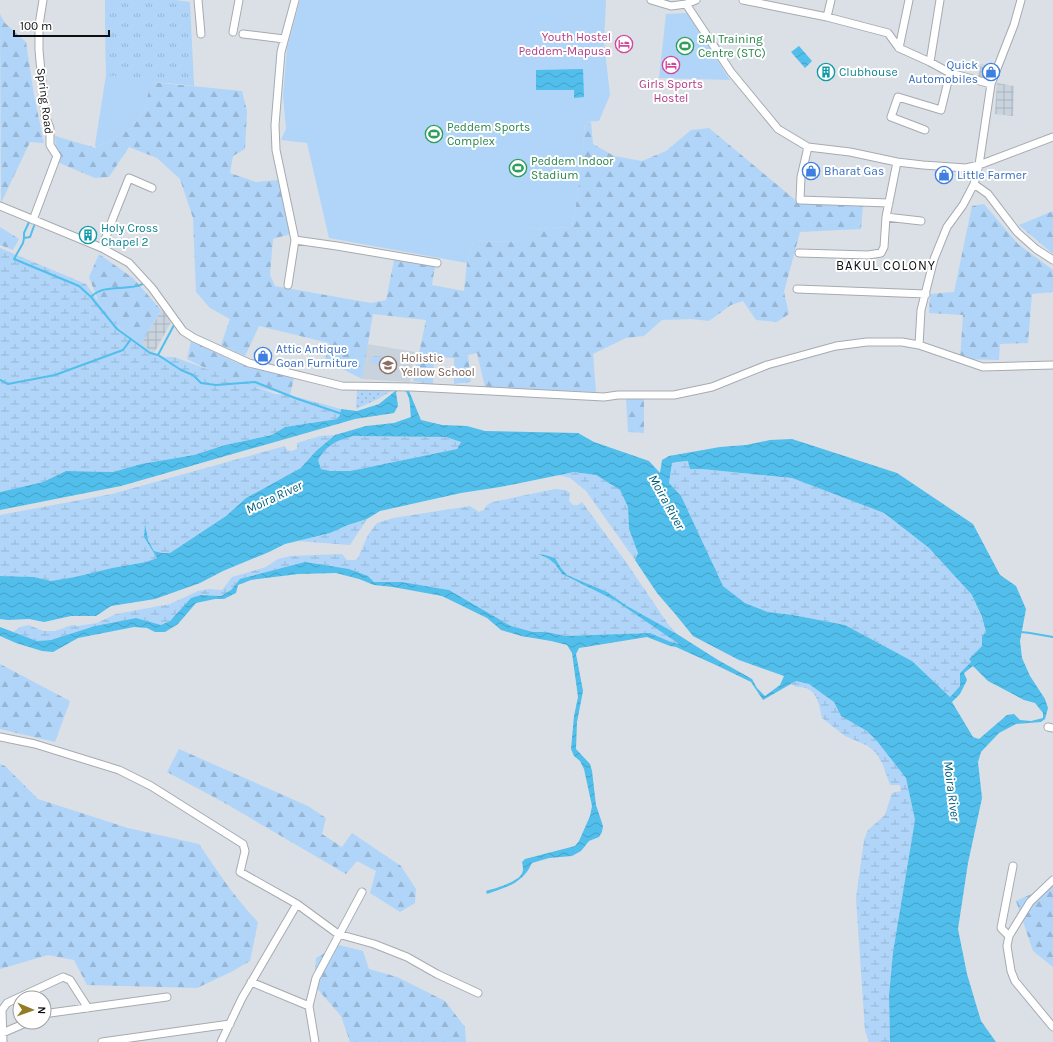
<svg xmlns="http://www.w3.org/2000/svg" width="1053" height="1042" font-family="Karla,sans-serif">
  <style>
    .built { fill: #c8d3dd }
    .industrial { fill: url(#industrial-grid) }
    .grass { fill: #b0d5f9 }
    .forest { fill: url(#forest-firs) }
    .wetland { fill: url(#wetland-marsh) }
    .park { fill: url(#park-tufts) }
    .garden { fill: url(#garden-dots) }
    .water { fill: url(#water-waves); fill-rule: evenodd }
    .lines { fill: none; stroke-linecap: round; stroke-linejoin: round }
    .stream { stroke: #51beeb; stroke-width: 2 }
    .minor-casing { stroke: #a6abb0; stroke-width: 9 }
    .minor { stroke: #fff; stroke-width: 7 }
    .labels { text-anchor: middle; dominant-baseline: central; stroke-width: 4; stroke-linejoin: round; paint-order: stroke }
    .hotel-label { font-size: 12px; fill: #b23c85; stroke: #fff; text-anchor: end }
    .leisure-label { font-size: 12px; fill: #27864d; stroke: #fff; text-anchor: start }
    .shop-label { font-size: 12px; fill: #366cbe; stroke: #fff; text-anchor: start }
    .culture-label { font-size: 12px; fill: #0d838f; stroke: #fff; text-anchor: start }
    .street-label { font-size: 12px; fill: #0d0f10; stroke: #fff }
    .education-label { font-size: 12px; fill: #785e54; stroke: #fff; text-anchor: start }
    .neighbourhood-label { font-size: 13px; letter-spacing: 1px; fill: #0d0f10; stroke: #fff }
    .water-label { font-size: 13px; font-style: italic; fill: #02607e; stroke: #fff }
  </style>
  <defs>
    <pattern id="industrial-grid" width="8" height="8" patternUnits="userSpaceOnUse"><rect width="8" height="8" fill="#c8d3dd"/><path d="M0 4h8M4 0v8" fill="none" stroke="#abb4bd"/></pattern>
    <pattern id="forest-firs" width="22" height="20" patternUnits="userSpaceOnUse"><rect width="22" height="20" fill="#b0d5f9"/><path d="M5 1l3.5 6h-7zM16 11l3.5 6h-7z" fill="#96b6d4"/></pattern>
    <pattern id="wetland-marsh" width="20" height="14" patternUnits="userSpaceOnUse"><rect width="20" height="14" fill="#b0d5f9"/><path d="M1 5h8M5 5V1M11 12h8M15 12V8" fill="none" stroke="#96b6d4"/></pattern>
    <pattern id="park-tufts" width="24" height="20" patternUnits="userSpaceOnUse"><rect width="24" height="20" fill="#b0d5f9"/><path d="M3 7l-1-3M5 7V3M7 7l1-3M15 17l-1-3M17 17v-4M19 17l1-3" fill="none" stroke="#96b6d4"/></pattern>
    <pattern id="garden-dots" width="8" height="8" patternUnits="userSpaceOnUse"><rect width="8" height="8" fill="#b0d5f9"/><path d="M2 2h.1M6 6h.1" fill="none" stroke="#96b6d4" stroke-width="1.8" stroke-linecap="round"/></pattern>
    <pattern id="water-waves" width="16" height="10" patternUnits="userSpaceOnUse"><rect width="16" height="10" fill="#51beeb"/><path d="M0 5q4-4 8 0t8 0" fill="none" stroke="#45a2c8"/></pattern>
  </defs>
  <rect width="100%" height="100%" fill="#dae0e5"/>
  <path class="built" d="M367,344L415,352L410,382L362,379Z"/>
  <path class="industrial" d="M981,64L995,67L990,80L978,76Z
    M997,83L1014,86L1013,116L995,114Z
    M162,309L171,322L154,353L141,344Z"/>
  <path class="grass" d="M105,0H175L177,8L183,84L152,82L145,107L132,128L96,148L95,145L106,75Z
    M300,0H606L604,42L610,95L599,121L585,122L578,193L572,227L528,229L526,241L473,242L467,263L329,238L307,143L281,140L286,129L283,96L287,48Z
    M687,13L730,80L659,78L666,14Z"/>
  <path class="forest" d="M0,14L5,23L26,42L34,95L44,143L30,142L1,203Z
    M151,82L242,91L247,111L245,149L233,156L230,173L256,182L278,180L290,234L273,239L270,275L275,286L371,303L386,300L394,260L435,266L432,285L464,291L467,263L473,242L525,241L528,229L572,227L578,193L585,122H591L593,144L614,156L642,161L666,151L691,130L709,128L799,203L863,205L861,229L800,232L784,292L789,314L777,322L756,320L743,301L731,305L709,321L691,319L662,320L644,336L626,338L593,354L596,392L485,387L477,353L468,355L471,382L454,384V358L434,357L433,384L413,381L426,320L373,314L362,379L325,360L329,343L259,326L245,356L221,345L230,319L210,308L196,292L193,218L180,179L157,158L129,147L109,177L95,178L57,162L55,136L96,148L132,128L145,107Z
    M984,204L1018,244L1053,270V292L1032,294L1028,343L1000,344L999,360L960,359L963,315L929,313L930,294L954,292L972,206Z
    M1053,211V254L1019,225Z
    M0,227L19,239L13,250L0,245Z
    M99,254L133,278L161,310L141,344L112,321L99,303L89,277Z
    M191,341L237,363L294,378L290,395L229,380L187,359Z
    M626,399H644V433L628,432Z
    M0,664L70,701L55,742L0,729Z
    M179,749L308,806L326,818L322,834L342,847L352,833L401,866L416,889L415,903L400,912L370,893L376,871L357,861L346,874L223,802L167,772Z
    M0,764L5,766L38,799L128,828L199,844C217,871 235,898 258,922L250,961L231,972L197,988L87,985L74,960L48,955L0,969Z
    M1053,883V967L1033,951L1016,901L1047,887Z
    M339,945L363,951L369,969L397,977L445,1001L465,1027L466,1042H350L341,1016L314,985L316,958Z"/>
  <path class="wetland" d="M0,248L86,284L112,321L119,327L154,353L165,357H174L275,394L290,395L341,409L340,415L337,419L285,427L272,435L225,445L194,455L141,464L113,472L66,471L43,482L0,492Z
    M335,435L316,451L302,468L246,498L226,516L170,553H162L154,551L148,540L145,528L144,537L157,558L146,562L112,568L75,577L51,581L34,577L0,576V515L112,494L285,446L287,450L292,451L297,449V443L320,436Z
    M353,436L446,437L461,442L457,449L350,471H331L321,469L318,460C328,444 336,441 353,436Z
    M689,461L691,469H702L792,478L884,513L929,548L972,595L982,618L986,632L982,636V646L969,659L971,662L960,673V686L950,697L947,694L912,661L845,625L793,615L768,612L745,603L723,586L669,483L672,463Z
    M574,472L596,475L620,490L628,507L629,529L638,553L635,560L586,491L570,478L558,475Z
    M555,489L565,490L570,493L569,501L573,505H578L582,502L628,565L668,624L677,634L627,606L607,592L567,575L561,568L555,558L539,555L549,559L555,564L562,574L616,601L679,644L671,642L650,633L566,636L546,632H533L511,626L449,590L402,582H374L368,576L349,569L259,574L240,579L231,590L221,596L201,595L191,598L170,621L161,625L136,618L95,626L51,640L37,641L13,632L20,627L29,625L43,631H55L72,625L78,626L97,623L116,614L170,604L198,591L209,589L222,590L232,577L266,567L278,559L290,556L342,554L347,560H355L358,558L368,535L377,523L393,518L470,506L479,512L484,510L487,505L493,502Z
    M367,519L350,545L297,541L330,533L348,525Z
    M796,681L809,684L834,702L841,716L867,731L877,741L906,777L915,820L893,952L889,995L890,1042H869L865,1031L856,898L864,840L868,830L885,815L892,793L901,791L900,785H890L883,765L876,753L868,746L845,736L822,718C820,708 818,692 806,688C799,686 799,689 791,684Z"/>
  <path class="park" d="M105,0H175L190,2L194,86L106,75Z
    M372,356L389,357L388,366L371,363Z"/>
  <path class="garden" d="M357,389L391,391L378,399L356,409Z"/>
  <path class="water" d="M799,46L812,61L805,68L791,52Z
    M583,69L584,97L574,98V90H536V70Z
    M399,388H406L409,391L421,420L442,425L467,426L485,431L578,433L594,442L649,461L660,473L662,460L669,456L720,447L746,445L770,440L792,439L897,473L973,524L1000,575L1016,586L1026,609L1020,641L1022,658L1030,676L1045,699L1048,708L1045,719L1041,722L1016,724L999,733L981,752L978,762L982,798L968,863L958,929L967,974L981,1021L996,1042H890L889,995L893,952L915,820L906,778L877,741L867,731L841,716L834,702L809,684L796,681L763,700L751,682L718,666L676,647L670,646L647,637L579,648L576,654L583,691L577,722L576,749L590,764L592,771L596,805L603,826L602,832L599,837L589,841L581,851L572,856L549,858L532,863C523,883 507,887 487,894L486,891C495,888 515,883 521,875C524,871 523,867 522,862L525,859L575,846L579,841L590,816L592,806L584,769L580,761L574,756L571,749L574,716L578,697L572,653L567,645L551,641L521,636L501,630L487,618L442,596L393,587L374,585L359,579L336,573L298,574L251,580L238,585L236,593L224,599H215L196,603L178,624L165,632H155L147,628L134,627L78,638L53,652L42,651L16,643L0,636V627L37,641L51,640L95,626L136,618L161,625L170,621L191,598L201,595L221,596L231,590L240,579L305,562L349,569L368,576L374,582H402L449,590L511,626L533,632H546L566,636L650,633L671,642L679,644L616,601L562,574L555,564L549,559L538,554L545,555L555,558L561,568L567,575L607,592L627,606L677,634L718,660L752,679L757,688L765,696L780,685L784,676L739,660L693,636L676,615L657,593L635,560L638,553L629,529L628,507L620,490L596,475L574,472L500,487L461,493L380,511L367,519L348,525L330,533L285,544L269,552L223,571L200,583L155,599L111,606L96,616H71L44,622L29,619L8,620L0,619V576L34,577L51,581L75,577L112,568L146,562L157,558L144,537L145,524L148,540L154,551L162,553H170L226,516L246,498L301,468L316,451L335,435L366,426L394,423L411,417C410,409 411,382 396,392L398,406L394,413L355,419L121,486L0,510V492L43,482L66,471L113,472L141,464L194,455L225,445L272,435L285,427L337,419L340,415L341,409L357,411L379,404ZM353,436L446,437L461,442L457,449L350,471H331L321,469L318,460C328,444 336,441 353,436ZM688,461L690,469H702L792,478L884,513L929,548L972,595L982,617L986,632L982,636V646L969,659L971,662L960,673V686L950,697L912,661L845,625L793,615L768,612L745,603L723,586L681,496L669,483L672,463L677,462ZM973,666L988,681L1024,700L1035,703L1043,713V718L1031,721L1020,720L1014,714L1007,715L979,739L973,737L952,702L960,694L967,680L964,673Z"/>
  <g class="lines">
    <path class="stream" d="M664,0L669,2
      M30,220L24,233V238L23,243L14,259L79,286L91,297L117,329L150,353L158,355L181,370L193,375L201,383L216,385L255,382L295,398L342,414
      M24,238L30,237L34,226
      M91,297C101,286 117,289 130,287C135,287 139,285 143,284
      M158,355L174,325
      M0,380L8,384L55,375L123,350L131,339
      M1021,632L1030,633L1053,637"/>
    <defs>
      <path id="minor" d="M198,0L201,34
        M651,0L671,6L686,4L731,72L778,129L808,147L850,152L897,162L923,165L966,168L979,165L1053,137
        M743,0L827,17L888,33L899,48L930,62L950,73L991,84
        M686,4L696,0
        M827,17L831,0
        M233,32L239,0
        M243,34L284,39
        M899,48L909,0
        M930,62L940,0
        M925,130L891,117L898,97L941,110L950,73
        M808,147L801,177L800,200L889,203
        M974,184L988,194L1017,232L1036,249L1053,260
        M0,206L102,248L129,263L152,288L183,331L194,338L249,363L342,386L412,387L604,397L618,395H674L712,387L767,365L836,346L867,342H902L919,345L983,367L1053,365
        M886,217L921,221
        M33,220L57,156L50,145V128L45,115L39,50V25L43,0
        M295,240L337,246L437,263
        M102,248L113,218L129,178L152,188
        M799,253L868,255L881,253L884,247L886,217L897,162
        M288,285L295,240L276,150L275,125L281,52L295,0
        M797,289L926,294
        M919,345L921,310L934,259L947,227L963,205L974,184L979,165L991,84L1014,25L1021,0
        M1048,727L1053,728
        M0,737L35,744L119,770L151,786L243,844L245,851L240,872L297,904L338,934L374,944L407,957L437,974L478,993
        M1053,880L1030,902L1009,936L1007,946L1011,971L1015,981L1053,1027
        M1009,936L1001,928L1013,866
        M251,982L309,1006L315,1042
        M309,1006L316,978L362,892
        M44,1015L50,1013L167,997
        M0,1034L28,1022
        M3,1042L2,1010L7,1003L63,977L70,980L88,1008
        M102,1042L230,1024
        M221,1042L242,998L297,904"/>
    </defs>
    <use href="#minor" class="minor-casing"/>
    <use href="#minor" class="minor"/>
  </g>
  <defs>
    <symbol id="hotel-ring" viewBox="-11 -11 22 22"><circle r="9.5" fill="#fff" stroke="#d1479c" stroke-width="1.5"/><path d="M-6-4.5h1.5V1H6V5H4.5V3h-9V5H-6ZM-4 0a1.8 1.8 0 1 1 3.6 0ZM.5 0V-2.5h3Q6-2.5 6 0Z" fill="#d1479c"/></symbol>
    <symbol id="stadium-ring" viewBox="-11 -11 22 22"><circle r="9.5" fill="#fff" stroke="#2e9e5b" stroke-width="1.5"/><path d="M0-5a6.5 5 0 1 0 0 10a6.5 5 0 1 0 0-10ZM-3.5-1.8h7v3.6h-7Z" fill="#2e9e5b"/></symbol>
    <symbol id="building-ring" viewBox="-11 -11 22 22"><circle r="9.5" fill="#fff" stroke="#0f9aa8" stroke-width="1.5"/><path d="M-4-6H4V6H1V3H-1V6H-4ZM-2.5-4.3h1.7v1.8h-1.7ZM.8-4.3h1.7v1.8H.8ZM-2.5-1h1.7V.8h-1.7ZM.8-1h1.7V.8H.8Z" fill="#0f9aa8"/></symbol>
    <symbol id="shop-ring" viewBox="-11 -11 22 22"><circle r="9.5" fill="#fff" stroke="#3f7fe0" stroke-width="1.5"/><path d="M-5-2.5h2.3a2.7 3.5 0 0 1 5.4 0H5L5.5 6h-11ZM-1.5-2.5h3a1.5 2.3 0 0 0-3 0Z" fill="#3f7fe0"/></symbol>
    <symbol id="school-ring" viewBox="-11 -11 22 22"><circle r="9.5" fill="#fff" stroke="#8d6e63" stroke-width="1.5"/><path d="M0-5L7-2L0 1L-7-2ZM-4 1L0 2.5L4 1V4Q0 6-4 4Z" fill="#8d6e63"/></symbol>
  </defs>
  <g fill-rule="evenodd">
    <use href="#hotel-ring" x="614" y="34" width="20" height="20"/>
    <use href="#stadium-ring" x="675" y="36" width="20" height="20"/>
    <use href="#hotel-ring" x="661" y="55" width="20" height="20"/>
    <use href="#building-ring" x="816" y="62" width="20" height="20"/>
    <use href="#shop-ring" x="981" y="62" width="20" height="20"/>
    <use href="#stadium-ring" x="424" y="124" width="20" height="20"/>
    <use href="#stadium-ring" x="508" y="158" width="20" height="20"/>
    <use href="#shop-ring" x="801" y="161" width="20" height="20"/>
    <use href="#shop-ring" x="934" y="165" width="20" height="20"/>
    <use href="#building-ring" x="78" y="225" width="20" height="20"/>
    <use href="#shop-ring" x="253" y="346" width="20" height="20"/>
    <use href="#school-ring" x="378" y="355" width="20" height="20"/>
  </g>
  <g class="labels">
    <g class="hotel-label">
      <text x="611" y="37">Youth Hostel<tspan x="611" dy="14">Peddem-Mapusa</tspan></text>
      <text x="671" y="84" text-anchor="middle">Girls Sports<tspan x="671" dy="14">Hostel</tspan></text>
    </g>
    <g class="leisure-label">
      <text x="698" y="39">SAI Training<tspan x="698" dy="14">Centre (STC)</tspan></text>
      <text x="447" y="127">Peddem Sports<tspan x="447" dy="14">Complex</tspan></text>
      <text x="531" y="161">Peddem Indoor<tspan x="531" dy="14">Stadium</tspan></text>
    </g>
    <g class="shop-label">
      <text x="978" y="65" text-anchor="end">Quick<tspan x="978" dy="14">Automobiles</tspan></text>
      <text x="824" y="171">Bharat Gas</text>
      <text x="957" y="175">Little Farmer</text>
      <text x="276" y="349">Attic Antique<tspan x="276" dy="14">Goan Furniture</tspan></text>
    </g>
    <g class="culture-label">
      <text x="839" y="72">Clubhouse</text>
      <text x="101" y="228">Holy Cross<tspan x="101" dy="14">Chapel 2</tspan></text>
    </g>
    <g class="street-label">
      <text transform="translate(45 101) rotate(83)">Spring Road</text>
    </g>
    <g class="education-label">
      <text x="401" y="358">Holistic<tspan x="401" dy="14">Yellow School</tspan></text>
    </g>
    <g class="neighbourhood-label">
      <text x="886" y="265">BAKUL COLONY</text>
    </g>
    <g class="water-label">
      <text transform="translate(274 497) rotate(-25)">Moira River</text>
      <text transform="translate(667 502) rotate(61)">Moira River</text>
      <text transform="translate(952 791) rotate(83)">Moira River</text>
    </g>
  </g>
  <g transform="translate(32 1010) rotate(92)"><circle r="19" fill="#ffffff" stroke="#9e9f9f"/>
  <path d="M0-3L7 15L0 10L-7 15Z" fill="#927d24"/>
  <text y="-6" font-size="11" font-weight="bold" text-anchor="middle" fill="#0d0f10">N</text>
  </g>
  <path d="M14 30v6h95v-6" fill="none" stroke="#0d0f10" stroke-width="2"/>
  <text x="20" y="30" font-size="12" fill="#0d0f10" stroke="#ffffff" stroke-width="3" paint-order="stroke">100 m</text>
</svg>
